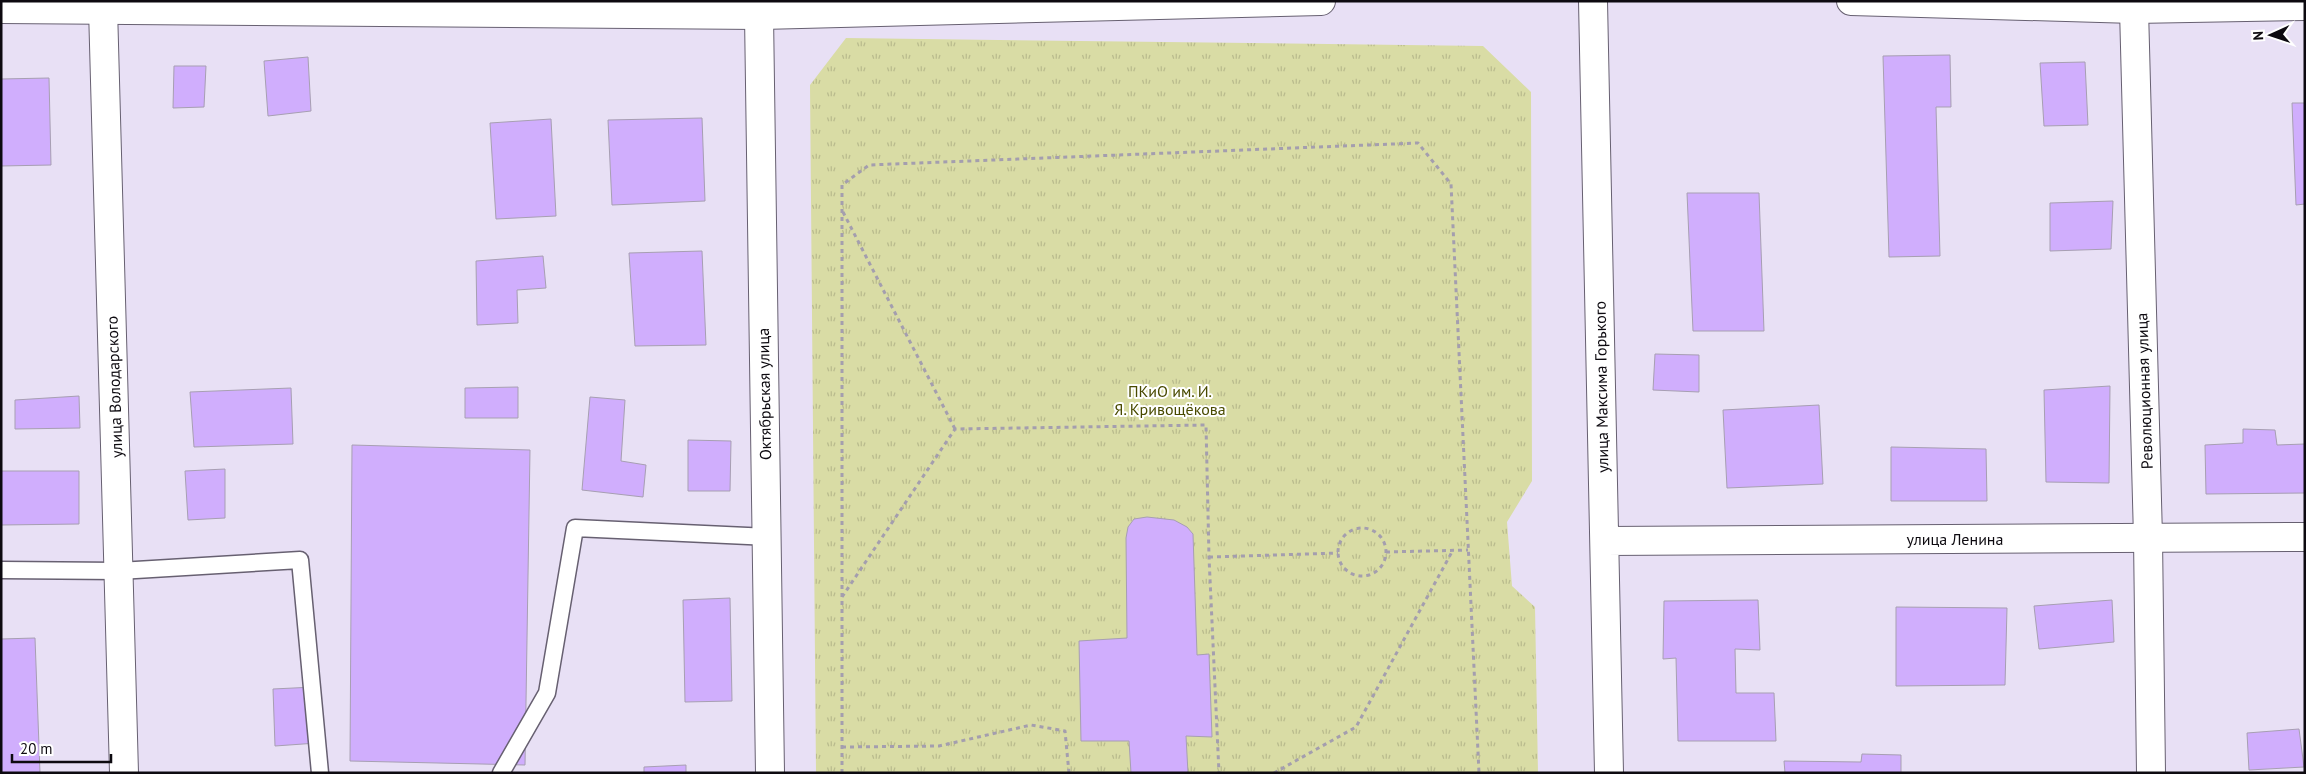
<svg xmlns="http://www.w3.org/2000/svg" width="2306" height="774" font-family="'PT Sans',sans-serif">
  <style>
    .park { fill: url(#park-tufts) }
    .building { fill: #d0aefd; stroke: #a79fb2 }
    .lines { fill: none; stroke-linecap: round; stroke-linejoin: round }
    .lane-casing { stroke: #676071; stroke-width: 19 }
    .street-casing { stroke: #676071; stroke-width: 30 }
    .secondary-casing { stroke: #676071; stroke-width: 30 }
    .path { stroke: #a49eae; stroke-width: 3; stroke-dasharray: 4 4; stroke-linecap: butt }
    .lane { stroke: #fff; stroke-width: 16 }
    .street { stroke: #fff; stroke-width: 28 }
    .secondary { stroke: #fff; stroke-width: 28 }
    .labels { text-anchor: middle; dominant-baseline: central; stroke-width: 4; stroke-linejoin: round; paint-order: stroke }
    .street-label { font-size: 16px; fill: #0d0a10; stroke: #fff }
    .park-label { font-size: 16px; fill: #494a00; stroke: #fff }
  </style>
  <defs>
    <pattern id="park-tufts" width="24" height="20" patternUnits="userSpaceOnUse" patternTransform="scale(1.25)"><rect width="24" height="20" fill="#d9dca5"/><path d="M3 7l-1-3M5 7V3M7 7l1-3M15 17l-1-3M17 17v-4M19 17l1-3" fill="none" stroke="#b9bb8d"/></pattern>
  </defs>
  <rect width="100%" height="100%" fill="#e8e0f5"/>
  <path class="park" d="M846,38L1483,46L1531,92L1532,481L1507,522L1512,586L1535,607L1538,773H816L810,85Z"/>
  <path class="building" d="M1950,55L1951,107H1936L1940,256L1889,257L1883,56Z
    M308,57L311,111L268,116L264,61Z
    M2085,62L2088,125L2044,126L2040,63Z
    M174,66H206L204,107L173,108Z
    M49,78L51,165L1,166V79Z
    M2292,103H2305V204L2296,205Z
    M702,118L705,201L612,205L608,120Z
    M551,119L556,216L496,219L490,123Z
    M1687,193H1759L1764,331H1693Z
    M2113,201L2111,249L2050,251V203Z
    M702,251L706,345L635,346L629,253Z
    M543,256L546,288L517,290L518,323L477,325L476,261Z
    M1655,354L1699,355V392L1653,390Z
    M2110,386L2109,483L2046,482L2044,390Z
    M518,387V418H465V388Z
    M291,388L293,444L194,447L190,392Z
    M79,396L80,428L15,429V400Z
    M590,397L625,400L621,461L646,465L643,497L582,490Z
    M1819,405L1823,484L1727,488L1723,410Z
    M2243,429L2275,430L2277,445L2305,444V493L2206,494L2205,445L2243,443Z
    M688,440L731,441L730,491H688Z
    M352,445L530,450L525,765L350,761Z
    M1891,447L1986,449L1987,501H1891Z
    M225,469V518L188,520L185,471Z
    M1,471H79V524L1,525Z
    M1147,517L1174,520L1187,527L1193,534L1197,655L1209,654L1212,737L1186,736L1188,773H1131L1129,741H1081L1079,641L1127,638L1126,538L1128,527L1134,519Z
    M730,598L732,701L685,702L683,600Z
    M1758,600L1760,650L1735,649L1736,693H1774L1776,741H1678L1676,658L1663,659L1664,601Z
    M2112,600L2114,642L2039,649L2034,606Z
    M1896,607L2007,608L2005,685L1896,686Z
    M35,638L40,773H1V639Z
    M314,687L317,743L275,746L273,689Z
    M2299,729L2304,767L2249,770L2247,733Z
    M1862,754L1901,755V773H1785L1784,761L1861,762Z
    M686,765V773H644V767Z"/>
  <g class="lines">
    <defs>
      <path id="lane" d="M1,570L119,571L300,560L320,773
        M501,773L547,693L575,528L767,537"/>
      <path id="street" d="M103,8L124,773
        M2134,9L2148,538L2151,773
        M759,15L770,773"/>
      <path id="secondary" d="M1593,1L1609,773
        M1851,1L2134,9L2305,6
        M1,9L759,15L1321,1
        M1605,541L2305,537"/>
    </defs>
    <use href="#lane" class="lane-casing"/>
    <use href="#street" class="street-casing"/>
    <use href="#secondary" class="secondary-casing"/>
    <path class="path" d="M843,212L955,429
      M1338 552a24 24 0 1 1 48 0a24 24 0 1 1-48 0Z
      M1386,552L1468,550
      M1209,557L1338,553
      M842,597L955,429L1206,425L1209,557L1219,773
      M842,747L939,746L1031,725L1065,731L1069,773
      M842,773V185L869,165L1418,143L1451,184L1479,773
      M1274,773L1356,727L1453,550"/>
    <use href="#lane" class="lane"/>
    <use href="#street" class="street"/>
    <use href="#secondary" class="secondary"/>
  </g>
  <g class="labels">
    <g class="street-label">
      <text transform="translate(114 387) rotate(-92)">улица Володарского</text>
      <text transform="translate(1601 387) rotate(-91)">улица Максима Горького</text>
      <text transform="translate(2144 391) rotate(-92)">Революционная улица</text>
      <text transform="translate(764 394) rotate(-91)">Октябрьская улица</text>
      <text x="1955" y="539">улица Ленина</text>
    </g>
    <g class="park-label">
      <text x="1170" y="391">ПКиО им. И.<tspan x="1170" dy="18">Я. Кривощёкова</tspan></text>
    </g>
  </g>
  <rect width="2306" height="774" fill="none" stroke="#0d0a10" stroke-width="5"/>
  <g transform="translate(2271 35) rotate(267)" stroke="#ffffff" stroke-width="4" paint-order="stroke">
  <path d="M0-4L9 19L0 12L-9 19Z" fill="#0d0a10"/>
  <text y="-8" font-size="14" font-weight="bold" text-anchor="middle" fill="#0d0a10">N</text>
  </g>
  <path d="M12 754v8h99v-8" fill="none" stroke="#0d0a10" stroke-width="2.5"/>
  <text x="20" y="754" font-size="15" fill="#0d0a10" stroke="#ffffff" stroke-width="4" paint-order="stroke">20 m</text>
</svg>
